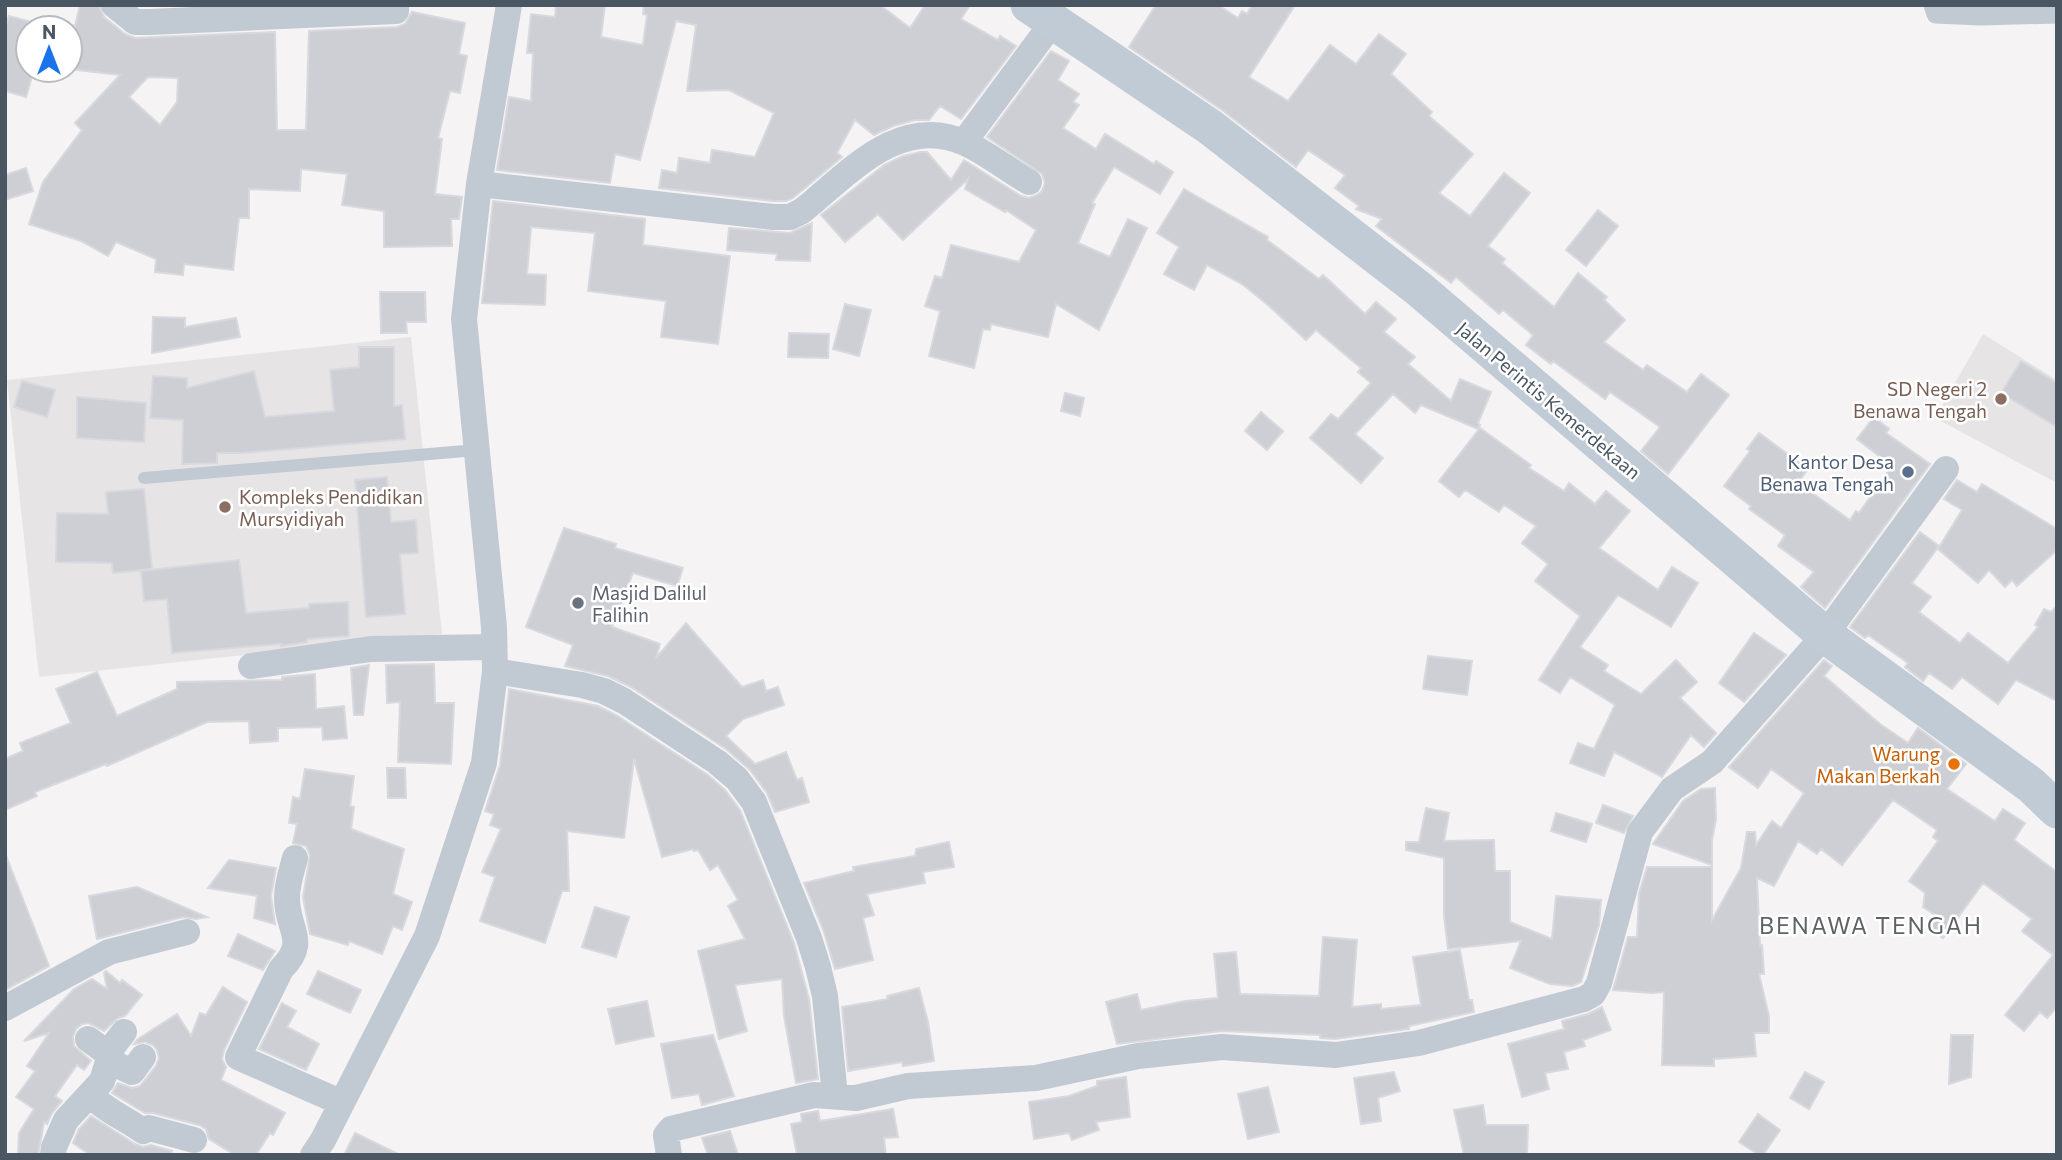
<svg xmlns="http://www.w3.org/2000/svg" width="2062" height="1160" font-family="Commissioner,sans-serif">
  <style>
    .education { fill: #e6e4e5 }
    .building { fill: #cdcfd5; stroke: #d7d9de; stroke-width: 2; fill-rule: evenodd }
    .lines { fill: none; stroke-linecap: round; stroke-linejoin: round }
    .service { stroke: #c1cad2; stroke-width: 12 }
    .pedestrian { stroke: #c1cad2; stroke-width: 19 }
    .minor { stroke: #c1cad2; stroke-width: 26 }
    .secondary { stroke: #c1cbd6; stroke-width: 37 }
    .education-dot { fill: #8d6e63; stroke: #fff; stroke-width: 2.5 }
    .service-dot { fill: #5c6f8a; stroke: #fff; stroke-width: 2.5 }
    .worship-dot { fill: #6b7280; stroke: #fff; stroke-width: 2.5 }
    .food-dot { fill: #e8710a; stroke: #fff; stroke-width: 2.5 }
    .labels { text-anchor: middle; dominant-baseline: central; stroke-width: 5; stroke-linejoin: round; paint-order: stroke }
    .education-label { font-size: 19px; fill: #785e54; stroke: #fff; text-anchor: end }
    .street-label { font-size: 19px; fill: #4a5661; stroke: #fff }
    .service-label { font-size: 19px; fill: #4e5e75; stroke: #fff; text-anchor: end }
    .worship-label { font-size: 19px; fill: #5b616d; stroke: #fff; text-anchor: start }
    .food-label { font-size: 19px; fill: #c56008; stroke: #fff; text-anchor: end }
    .quarter-label { font-size: 23px; letter-spacing: 2px; fill: #5f6368; stroke: #fff }
  </style>
  <rect width="100%" height="100%" fill="#f5f3f3"/>
  <path class="education" d="M1983,334L2057,380V483L1935,418Z
    M411,337L442,634L39,677L7,380Z"/>
  <path class="building" d="M80,5H99L104,17L125,34L135,38L275,32L277,130H306L309,31L397,27L405,24L412,12L465,23L459,54L467,56L460,93L450,91L438,138L442,139L435,194L462,197L459,219H451L452,246L384,247V211L342,205L347,174L301,169L300,191L249,189V218H239L233,270L184,264L183,275L155,272L156,259L116,242L108,256L81,241L29,224L43,182L82,130L75,123L120,75L70,69V25L75,26ZM148,77L178,78L177,102L160,125L129,97Z
    M556,5H605L601,37L643,45L647,15L643,14L644,5H880L910,28L925,5H970L961,19L998,40L1000,36L1016,46L961,119L940,106L929,120H915L893,126L874,135L855,120L837,153L842,157L793,198L786,201H774L659,188L662,170L677,173L679,158L710,163L712,150L755,157L774,113L729,90L687,91L696,25L676,21L640,160L615,154L610,183L497,170L509,97L531,101L533,53H527L531,14L555,17Z
    M1156,5H1218L1238,18L1242,11L1247,14L1252,5H1295L1249,77L1288,101L1330,45L1356,64L1379,34L1406,54L1391,74L1432,112L1429,116L1473,154L1439,193L1470,216L1504,173L1530,193L1488,246L1505,259L1502,263L1554,307L1578,273L1607,297L1604,300L1625,320L1604,342L1643,370L1647,365L1687,392L1701,374L1729,395L1668,474L1641,451L1660,427L1610,392L1605,399L1553,361L1551,364L1526,345L1533,335L1503,310L1499,314L1456,277L1451,283L1376,226L1382,219L1356,209L1359,206L1335,188L1345,175L1308,150L1296,167L1222,110L1129,47Z
    M9,16L28,21V70H34L26,97L5,91V28Z
    M1051,51L1069,61L1058,80L1079,94L1073,102L1079,105L1063,128L1096,149L1105,134L1154,164L1156,161L1173,172L1160,194L1114,167L1092,203L1095,204L1078,243L1110,257L1128,219L1147,228L1099,330L1056,304L1048,337L991,324L990,330L983,329L974,368L929,356L940,311L925,306L935,276L942,278L951,245L1019,262L1036,230L1006,210L1005,212L965,189L968,179L903,240L878,214L845,242L821,215L884,165L903,156L921,152H927L951,180L964,160L1021,196L1029,198L1037,195L1042,191L1045,183L1042,174L987,137Z
    M26,168L33,191L5,200V175Z
    M1184,189L1268,237L1267,240L1319,279L1323,275L1365,314L1376,302L1396,319L1384,332L1415,357L1408,364L1451,401L1460,379L1491,392L1478,423L1480,425L1478,429L1421,405L1415,413L1393,394L1355,434L1383,458L1361,483L1310,438L1331,414L1338,419L1371,383L1358,372L1361,368L1316,330L1306,340L1268,305L1242,284L1207,265L1194,290L1164,274L1179,247L1157,233Z
    M493,201L645,219L643,245L730,256L718,344L661,337L666,301L588,291L595,233L531,227L527,274L546,275L545,305L482,303Z
    M1598,210L1618,226L1586,266L1566,250Z
    M812,223L810,261L776,260L777,254L727,250L729,228L790,233Z
    M380,292H425L426,322H406L407,333H381Z
    M845,304L871,310L859,356L833,349Z
    M153,317L185,318V327L236,318L240,337L152,353Z
    M789,333L829,334L828,358L788,357Z
    M359,347H394V406L402,405L405,439L243,453H217V463L182,464L183,420L150,418L153,376L187,378V388L254,371L265,417L334,411L330,370L359,367Z
    M2021,361L2057,383V427L2001,393Z
    M22,381L55,390L47,417L14,407Z
    M1065,393L1084,398L1080,416L1061,411Z
    M77,397L146,403L144,442L77,438Z
    M1261,412L1283,431L1267,450L1245,431Z
    M1874,417L1889,429L1886,433L1930,464L1825,608L1801,587L1814,572L1778,546L1785,535L1749,509L1751,506L1724,486L1750,451L1747,449L1759,433L1808,469L1798,483L1850,520L1856,511L1859,513L1892,466L1857,439Z
    M1480,428L1531,465L1529,468L1564,491L1569,483L1595,504L1606,491L1630,511L1599,548L1658,590L1672,567L1698,583L1671,627L1618,595L1580,647L1608,665L1604,671L1641,694L1676,660L1697,682L1680,698L1716,733L1704,747L1691,735L1662,777L1614,752L1604,776L1570,763L1578,743L1594,749L1615,705L1570,677L1560,693L1539,680L1580,616L1535,581L1548,564L1522,543L1536,526L1504,505L1499,512L1467,491H1464L1459,497L1439,481Z
    M387,477L391,522L416,520L418,553L400,554L405,614L366,617L355,480Z
    M1957,480L1977,492L1982,484L2057,529V550L2017,586L2012,580L2005,587L1989,570L1978,583L1938,549L1962,510L1944,499Z
    M144,489L152,569L113,573L112,563L56,562L57,513L108,514L106,492Z
    M564,528L616,544L615,548L683,568L677,586L633,573L612,627L660,644L656,658L686,623L742,687L763,680L766,691L778,687L784,705L743,719L726,736L755,764L786,752L797,780L802,778L809,802L775,812L767,793L750,770L726,749L631,687L608,676L565,666L573,645L526,627Z
    M1920,532L1939,546L1912,583L1931,597L1919,612L1960,643L1968,633L2008,663L2038,627L2035,625L2044,609L2051,612L2057,606V701L2016,680L1998,704L1962,677L1952,689L1929,673L1923,681L1905,667L1908,663L1868,635L1865,638L1850,627Z
    M239,560L246,613L309,608V604L348,602L349,636L307,639V642L281,646V644L172,653L167,599L144,601L141,571Z
    M1754,633L1786,655L1744,702L1719,683Z
    M1428,656L1472,661L1467,695L1423,689Z
    M1824,660L1832,666L1824,676L1880,724L1908,743L1918,728L1966,764L1947,789L1995,821L2003,809L2025,823L2014,840L2057,872V1007L2047,1018L2040,1012L2024,1031L2005,1015L2053,955L2022,931L2032,919L1983,883L1943,938L1926,926L1935,915L1923,907L1925,893L1909,881L1938,841L1933,837L1937,830L1893,800L1842,865L1821,849L1817,854L1798,841L1774,886L1757,878L1760,946L1762,945L1764,974H1759L1769,1016V1033H1754L1756,1056L1714,1059V1066L1662,1065L1664,992L1652,993L1613,990L1628,937H1637L1639,894L1647,867H1712V920L1741,868L1747,832H1755L1756,845L1772,821L1781,828L1804,793L1771,769L1758,788L1729,767Z
    M434,664L435,703H454L451,764L398,762L400,702L387,703L386,665Z
    M369,665L363,715H354L351,668Z
    M97,672L117,716L177,689V682L282,680V677L315,674L316,709L344,706L347,738L323,740L322,727L278,728V741L250,743L249,721L207,722L107,766L106,764L35,792L37,796L5,810V759L23,751L20,743L71,723L56,689Z
    M509,689L598,706L616,715L708,775L725,790L740,810L794,943L809,999L818,1079L796,1083L784,1016L782,979L735,985L747,1031L719,1039L698,951L745,939L728,906L738,900L718,865L710,870L698,850L694,851L693,849L662,857L634,759L624,838L567,831L569,891H562L545,943L480,921L495,877L482,872L501,829L490,825L494,814L485,811L500,765Z
    M387,768H405L406,798H388Z
    M305,769L354,776L350,806L354,807L351,829L404,849L393,894L412,902L402,930L393,926L382,954L349,941L348,945L310,934L303,897L310,855L306,846L293,843L297,824L289,823L293,797L300,799Z
    M1715,788L1716,819L1712,840V865L1653,844L1683,801L1701,789Z
    M1603,805L1633,816L1624,833L1596,823Z
    M1426,808L1449,813L1444,841L1494,840L1495,871H1510V922L1552,939L1556,896L1601,900L1599,925L1581,982L1572,986L1550,984L1510,968L1521,941L1448,949L1444,916V858L1406,850V842H1419Z
    M1556,813L1592,824L1586,842L1551,831Z
    M949,842L954,867L923,872L925,883L867,894L874,915L863,918L873,960L835,969L824,932L804,883L854,871L853,867L915,856L916,849Z
    M5,853L49,966L5,990Z
    M229,860L276,868L271,896L275,924L254,918L257,896L208,888Z
    M137,887L207,917L196,919L183,917L97,939L89,896Z
    M595,907L629,917L616,957L582,947Z
    M238,934L275,951L263,970L228,956Z
    M1323,937L1357,940L1352,1007L1381,1004V1009L1421,1005L1413,957L1460,950L1469,1000H1472L1474,1012L1409,1026V1029L1335,1039L1320,1038V1035L1221,1031L1117,1044L1106,1002L1137,994L1141,1010L1185,1001L1218,998L1214,954L1236,952L1240,994L1319,996Z
    M106,971L120,983L122,980L142,995L125,1016L118,1018L104,1031L89,1023L82,1024L76,1029L73,1037L74,1046L91,1061L84,1070L77,1065L55,1096L62,1101L52,1113L47,1124L44,1122L38,1155H18L19,1133L34,1109L16,1097L35,1071L27,1066L49,1033L24,1041L74,989L92,979L107,989L104,973Z
    M318,971L361,990L350,1013L307,994Z
    M223,987L247,1002L224,1050L222,1059L226,1067L221,1080L285,1113L273,1135L270,1133L256,1155H235L209,1139L206,1129L199,1125L153,1113H145L112,1093L118,1083L132,1088L140,1086L156,1066L159,1058L157,1050L153,1045L145,1042L134,1044L138,1039L177,1014L191,1036L200,1013L206,1015Z
    M919,988L928,1022L934,1061L903,1066L902,1062L848,1071L842,1007L888,999L887,996Z
    M647,1001L654,1036L616,1044L608,1009Z
    M282,1003L296,1011L287,1027L319,1044L306,1070L259,1049Z
    M1602,1007L1611,1030L1583,1040L1585,1046L1564,1052L1568,1069L1545,1073L1549,1089L1522,1097L1508,1044L1564,1029L1562,1021L1588,1014Z
    M713,1035L734,1096L702,1105L699,1094L672,1098L661,1044Z
    M1951,1035H1973L1971,1077L1949,1084Z
    M1394,1072L1400,1091L1378,1098L1381,1121L1361,1124L1354,1078Z
    M1805,1072L1824,1082L1809,1109L1790,1098Z
    M1126,1077L1130,1117L1096,1122L1099,1130L1072,1140L1069,1133L1034,1139L1029,1102L1069,1096L1097,1086V1081Z
    M1268,1087L1279,1132L1248,1139L1238,1094Z
    M1483,1105L1486,1125H1528L1527,1155H1464L1454,1110Z
    M893,1109L898,1137L884,1138L886,1155H797L791,1124L802,1122L801,1114L818,1111L820,1121Z
    M1758,1114L1780,1130L1763,1155H1759L1739,1142Z
    M91,1116L135,1144L143,1147L151,1145L172,1151L170,1155H90L73,1143L79,1129Z
    M730,1131L738,1155H708L702,1138Z
    M355,1133L400,1155H344Z"/>
  <g class="lines">
    <path class="service" d="M144,478L477,450"/>
    <path class="pedestrian" d="M1933,5L1936,14L1980,16L2057,14"/>
    <path class="minor" d="M114,5L135,22H150L396,11V5
      M964,142L1053,22
      M479,184L773,217H790L802,211C848,174 900,113 965,143C987,153 1008,170 1029,182
      M251,666L371,649L494,647
      M495,671L582,685L604,691L624,701L717,762L737,779L754,802L809,938L818,967L825,996L835,1096
      M295,858C292,870 287,884 287,897C286,929 310,941 281,969L238,1057L342,1103
      M5,1008L109,952L187,932
      M88,1039L110,1055L113,1063L132,1072L143,1057
      M90,1094C104,1110 125,1118 143,1131L149,1128L194,1140
      M53,1155L54,1147L66,1120L102,1081L113,1046L124,1032
      M313,1155L323,1140L427,936L484,763L495,671L494,627L464,319L479,184L509,5
      M669,1155L666,1135L671,1129L814,1095L856,1098L908,1086L1036,1078L1138,1056L1222,1047L1336,1055L1419,1043L1584,999L1593,994L1599,983L1640,832L1672,789L1712,762L1825,635L1946,469"/>
    <path class="secondary" d="M1029,5L1210,127L1419,289L1825,635L2031,785L2057,810"/>
  </g>
  <g class="education-dot">
    <circle cx="2001" cy="399" r="7"/>
    <circle cx="225" cy="507" r="7"/>
  </g>
  <circle class="service-dot" cx="1908" cy="472" r="7"/>
  <circle class="worship-dot" cx="578" cy="603" r="7"/>
  <circle class="food-dot" cx="1954" cy="764" r="7"/>
  <g class="labels">
    <g class="education-label">
      <text x="1987" y="388">SD Negeri 2<tspan x="1987" dy="22">Benawa Tengah</tspan></text>
      <text x="239" y="496" text-anchor="start">Kompleks Pendidikan<tspan x="239" dy="22">Mursyidiyah</tspan></text>
    </g>
    <g class="street-label">
      <text transform="translate(1549 400) rotate(40)">Jalan Perintis Kemerdekaan</text>
    </g>
    <g class="service-label">
      <text x="1894" y="461">Kantor Desa<tspan x="1894" dy="22">Benawa Tengah</tspan></text>
    </g>
    <g class="worship-label">
      <text x="592" y="592">Masjid Dalilul<tspan x="592" dy="22">Falihin</tspan></text>
    </g>
    <g class="food-label">
      <text x="1940" y="753">Warung<tspan x="1940" dy="22">Makan Berkah</tspan></text>
    </g>
    <g class="quarter-label">
      <text x="1871" y="925">BENAWA TENGAH</text>
    </g>
  </g>
  <rect width="2062" height="1160" fill="none" stroke="#4a5661" stroke-width="14"/>
  <g transform="translate(49 49)"><circle r="33" fill="#ffffff" stroke="#b7bbc0" stroke-width="2"/>
  <path d="M0-5L12 26L0 18L-12 26Z" fill="#1a73e8"/>
  <text y="-10" font-size="19" font-weight="bold" text-anchor="middle" fill="#4a5661">N</text>
  </g>
</svg>
